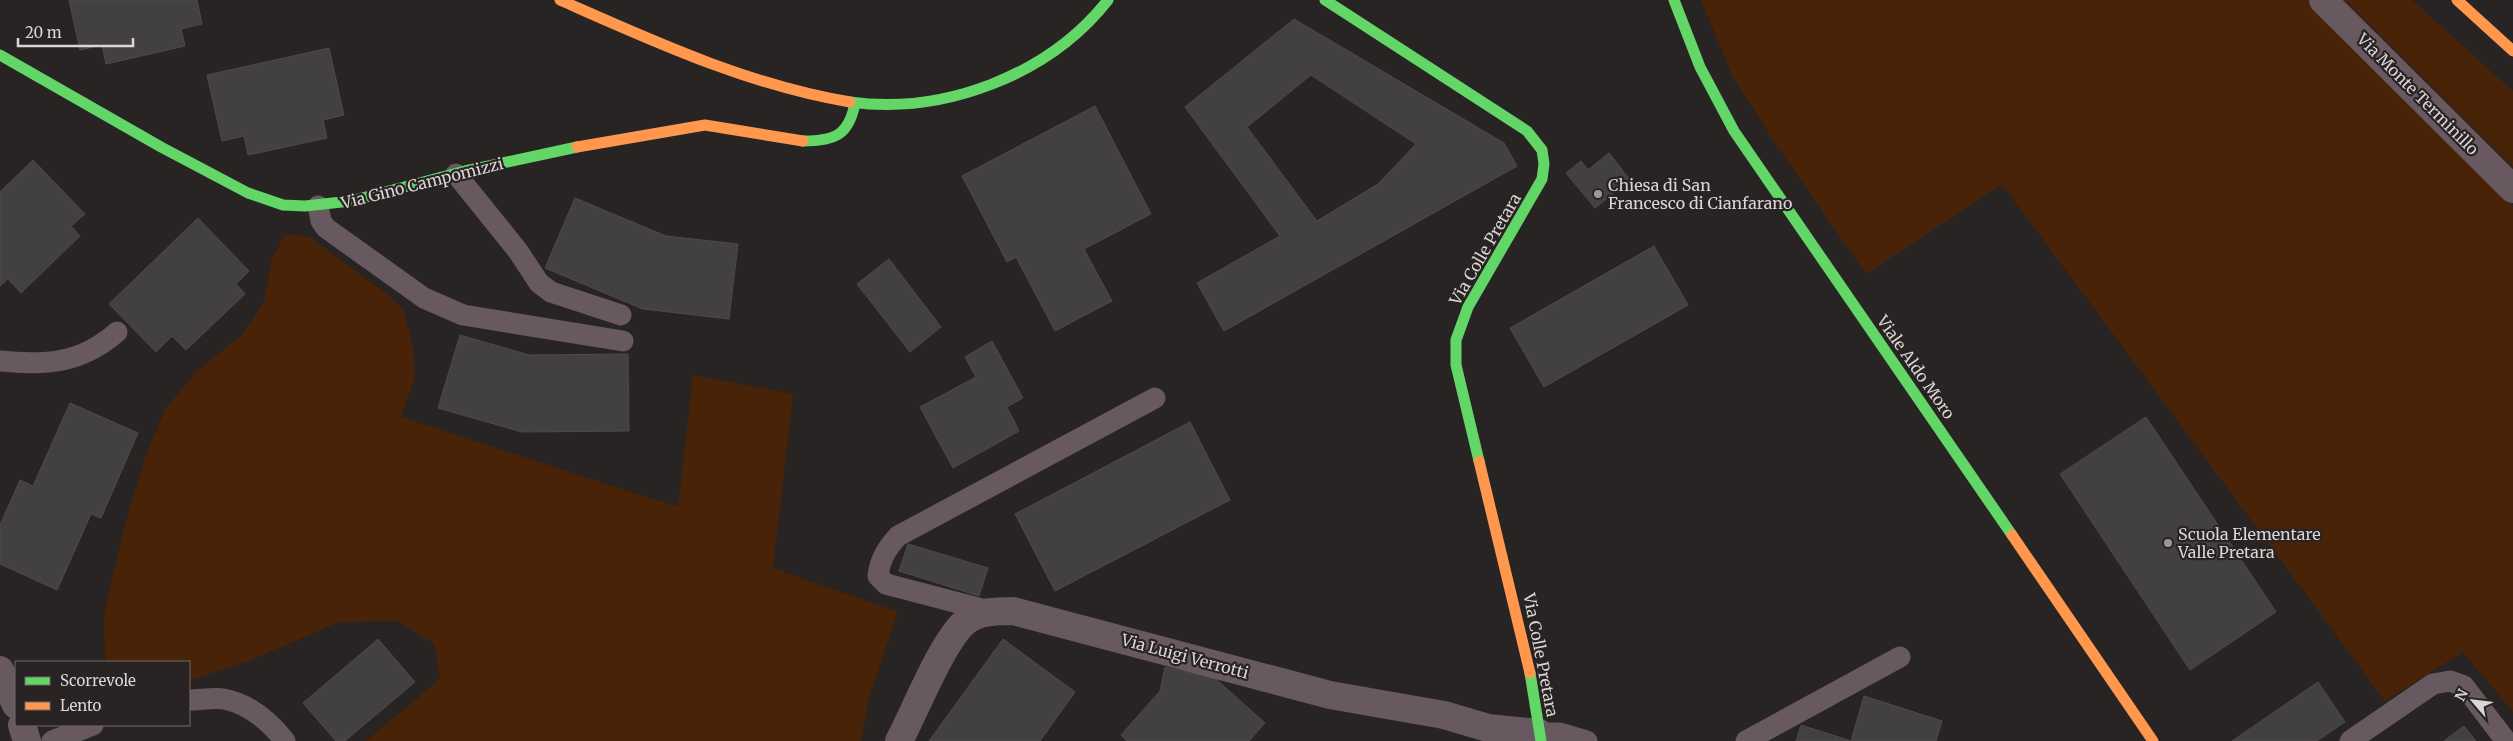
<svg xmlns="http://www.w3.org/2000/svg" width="2513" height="741" font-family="Merriweather,serif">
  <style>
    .green { fill: #482307 }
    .building { fill: #434040; stroke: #4d4a4a; fill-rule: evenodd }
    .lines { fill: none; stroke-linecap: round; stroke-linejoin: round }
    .lane { stroke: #685960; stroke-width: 21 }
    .street { stroke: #685960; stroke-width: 28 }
    .fast { stroke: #63d668; stroke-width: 11 }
    .slow { stroke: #ff974d; stroke-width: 11 }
    .poi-dot { fill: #9c9898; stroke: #292323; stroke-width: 2 }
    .labels { text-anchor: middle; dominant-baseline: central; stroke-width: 4.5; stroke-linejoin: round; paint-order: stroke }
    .street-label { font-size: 16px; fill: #dad6d6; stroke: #292323 }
    .poi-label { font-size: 16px; fill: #dad6d6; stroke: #292323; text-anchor: start }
  </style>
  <rect width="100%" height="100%" fill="#282424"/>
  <path class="green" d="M1701,0H2308L2513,207V712L2463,652L2385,701L2002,184L1866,274L1775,143L1733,77Z
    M2345,0H2412L2513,91V167Z
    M285,234L310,237L388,295L404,311L413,347L415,376L401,417L678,507L693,375L793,394L773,568L898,612L869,698L861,741H366L440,679L434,644L398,621L339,622L248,661L189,681V662H107L105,660L104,615L123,532L145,458L166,408L197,371L243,334L264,302L272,258Z"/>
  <path class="building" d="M69,0H197L202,24L181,29L185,46L106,64L102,45L80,50Z
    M1294,19L1504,143L1517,166L1224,331L1197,283L1280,236L1185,107ZM1311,75L1416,144L1378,184L1317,221L1247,127Z
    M329,48L344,115L323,120L327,138L248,155L244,136L222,141L207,75Z
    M1095,106L1151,214L1084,249L1112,301L1055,331L1016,257L1007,262L962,176Z
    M1609,153L1630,180L1595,208L1566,173L1581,161L1588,170Z
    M33,160L85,214L71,226L80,236L21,293L8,279L0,286V192Z
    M575,198L666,236L738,244L729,319L643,309L545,268Z
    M198,218L249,271L236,284L245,294L186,350L172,336L156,352L109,304Z
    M1654,246L1688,305L1544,387L1510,328Z
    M889,259L941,327L910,352L857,284Z
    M460,335L529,355L628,354L629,431L522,432L438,408Z
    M992,341L1023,398L1007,407L1019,431L953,468L920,407L976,377L965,357Z
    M70,403L138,433L101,518L91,514L57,590L0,564V525L20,480L33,486Z
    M2146,417L2276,612L2190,670L2060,474Z
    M1190,422L1230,500L1055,591L1015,514Z
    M908,544L988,568L979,596L899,571Z
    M378,639L415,682L345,741H336L303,703Z
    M1003,639L1075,692L1040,741H929Z
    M1165,667L1216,679L1265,723L1249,741H1127L1121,735L1160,691Z
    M2318,682L2345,722L2317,741H2232Z
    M1864,696L1942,721L1936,741H1796L1801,725L1851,741Z
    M2464,726L2476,741H2444Z"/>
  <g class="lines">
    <path class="lane" d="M456,174L518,251L539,283L551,292L621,315
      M318,206L321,221L326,228L424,298L463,315L623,341
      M0,361C46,366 82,363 117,332
      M989,611L886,584L878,576C880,559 887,548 898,536L1155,398
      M189,700C200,700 214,697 224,699C249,704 270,722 285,741
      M1539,733H1560L1587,741
      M52,741L93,725
      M1746,741L1900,657
      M2350,741L2433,684L2450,681L2464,686L2506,741"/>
    <path class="street" d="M2323,0L2513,189
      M0,670L16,705
      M22,725L27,741
      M899,741C915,711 942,642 965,622C978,611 997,611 1013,611L1330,695L1444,715L1488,728L1539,733"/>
    <path class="fast" d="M1325,0L1527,131L1542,150L1544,164L1542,179L1468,307L1456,340V365L1479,461
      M1674,0L1700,67L1734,131L2012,535
      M0,55L161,147L248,193L283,205L305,206L351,201L465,171L577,147
      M850,102C944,115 1049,75 1108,0
      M803,141C835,141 849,135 855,103
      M1530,673L1541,741"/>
    <path class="slow" d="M560,0C653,41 748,85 850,102
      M2457,0L2513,51
      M577,147L705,125L803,141
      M1479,461L1530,673
      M2012,535L2153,741"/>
  </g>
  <g class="poi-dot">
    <circle cx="1598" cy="194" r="5"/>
    <circle cx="2168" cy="543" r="5"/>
  </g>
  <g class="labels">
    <g class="street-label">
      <text transform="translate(2418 94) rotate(45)">Via Monte Terminillo</text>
      <text transform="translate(422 183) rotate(-14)">Via Gino Campomizzi</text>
      <text transform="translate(1485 249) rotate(-60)">Via Colle Pretara</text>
      <text transform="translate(1916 367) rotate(55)">Viale Aldo Moro</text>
      <text transform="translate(1541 655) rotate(79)">Via Colle Pretara</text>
      <text transform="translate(1185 656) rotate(15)">Via Luigi Verrotti</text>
    </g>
    <g class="poi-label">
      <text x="1608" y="185">Chiesa di San<tspan x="1608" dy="18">Francesco di Cianfarano</tspan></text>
      <text x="2178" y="534">Scuola Elementare<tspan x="2178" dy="18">Valle Pretara</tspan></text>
    </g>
  </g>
  <rect x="15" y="661" width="175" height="65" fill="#292323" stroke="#706b6b"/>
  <rect x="25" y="677" width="25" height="8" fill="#63d668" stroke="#706b6b"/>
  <text x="60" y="686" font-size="15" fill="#dad6d6">Scorrevole</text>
  <rect x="25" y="702" width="25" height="8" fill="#ff974d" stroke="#706b6b"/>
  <text x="60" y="711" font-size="15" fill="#dad6d6">Lento</text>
  <g transform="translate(2473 701) rotate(298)" stroke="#292323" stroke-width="4" paint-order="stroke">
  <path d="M0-4L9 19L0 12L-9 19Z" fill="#dad6d6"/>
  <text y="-8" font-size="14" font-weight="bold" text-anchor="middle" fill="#dad6d6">N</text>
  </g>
  <path d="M18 38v8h115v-8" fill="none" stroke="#dad6d6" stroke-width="2.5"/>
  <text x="25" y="38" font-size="15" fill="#dad6d6" stroke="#292323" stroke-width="4" paint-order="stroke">20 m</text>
</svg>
